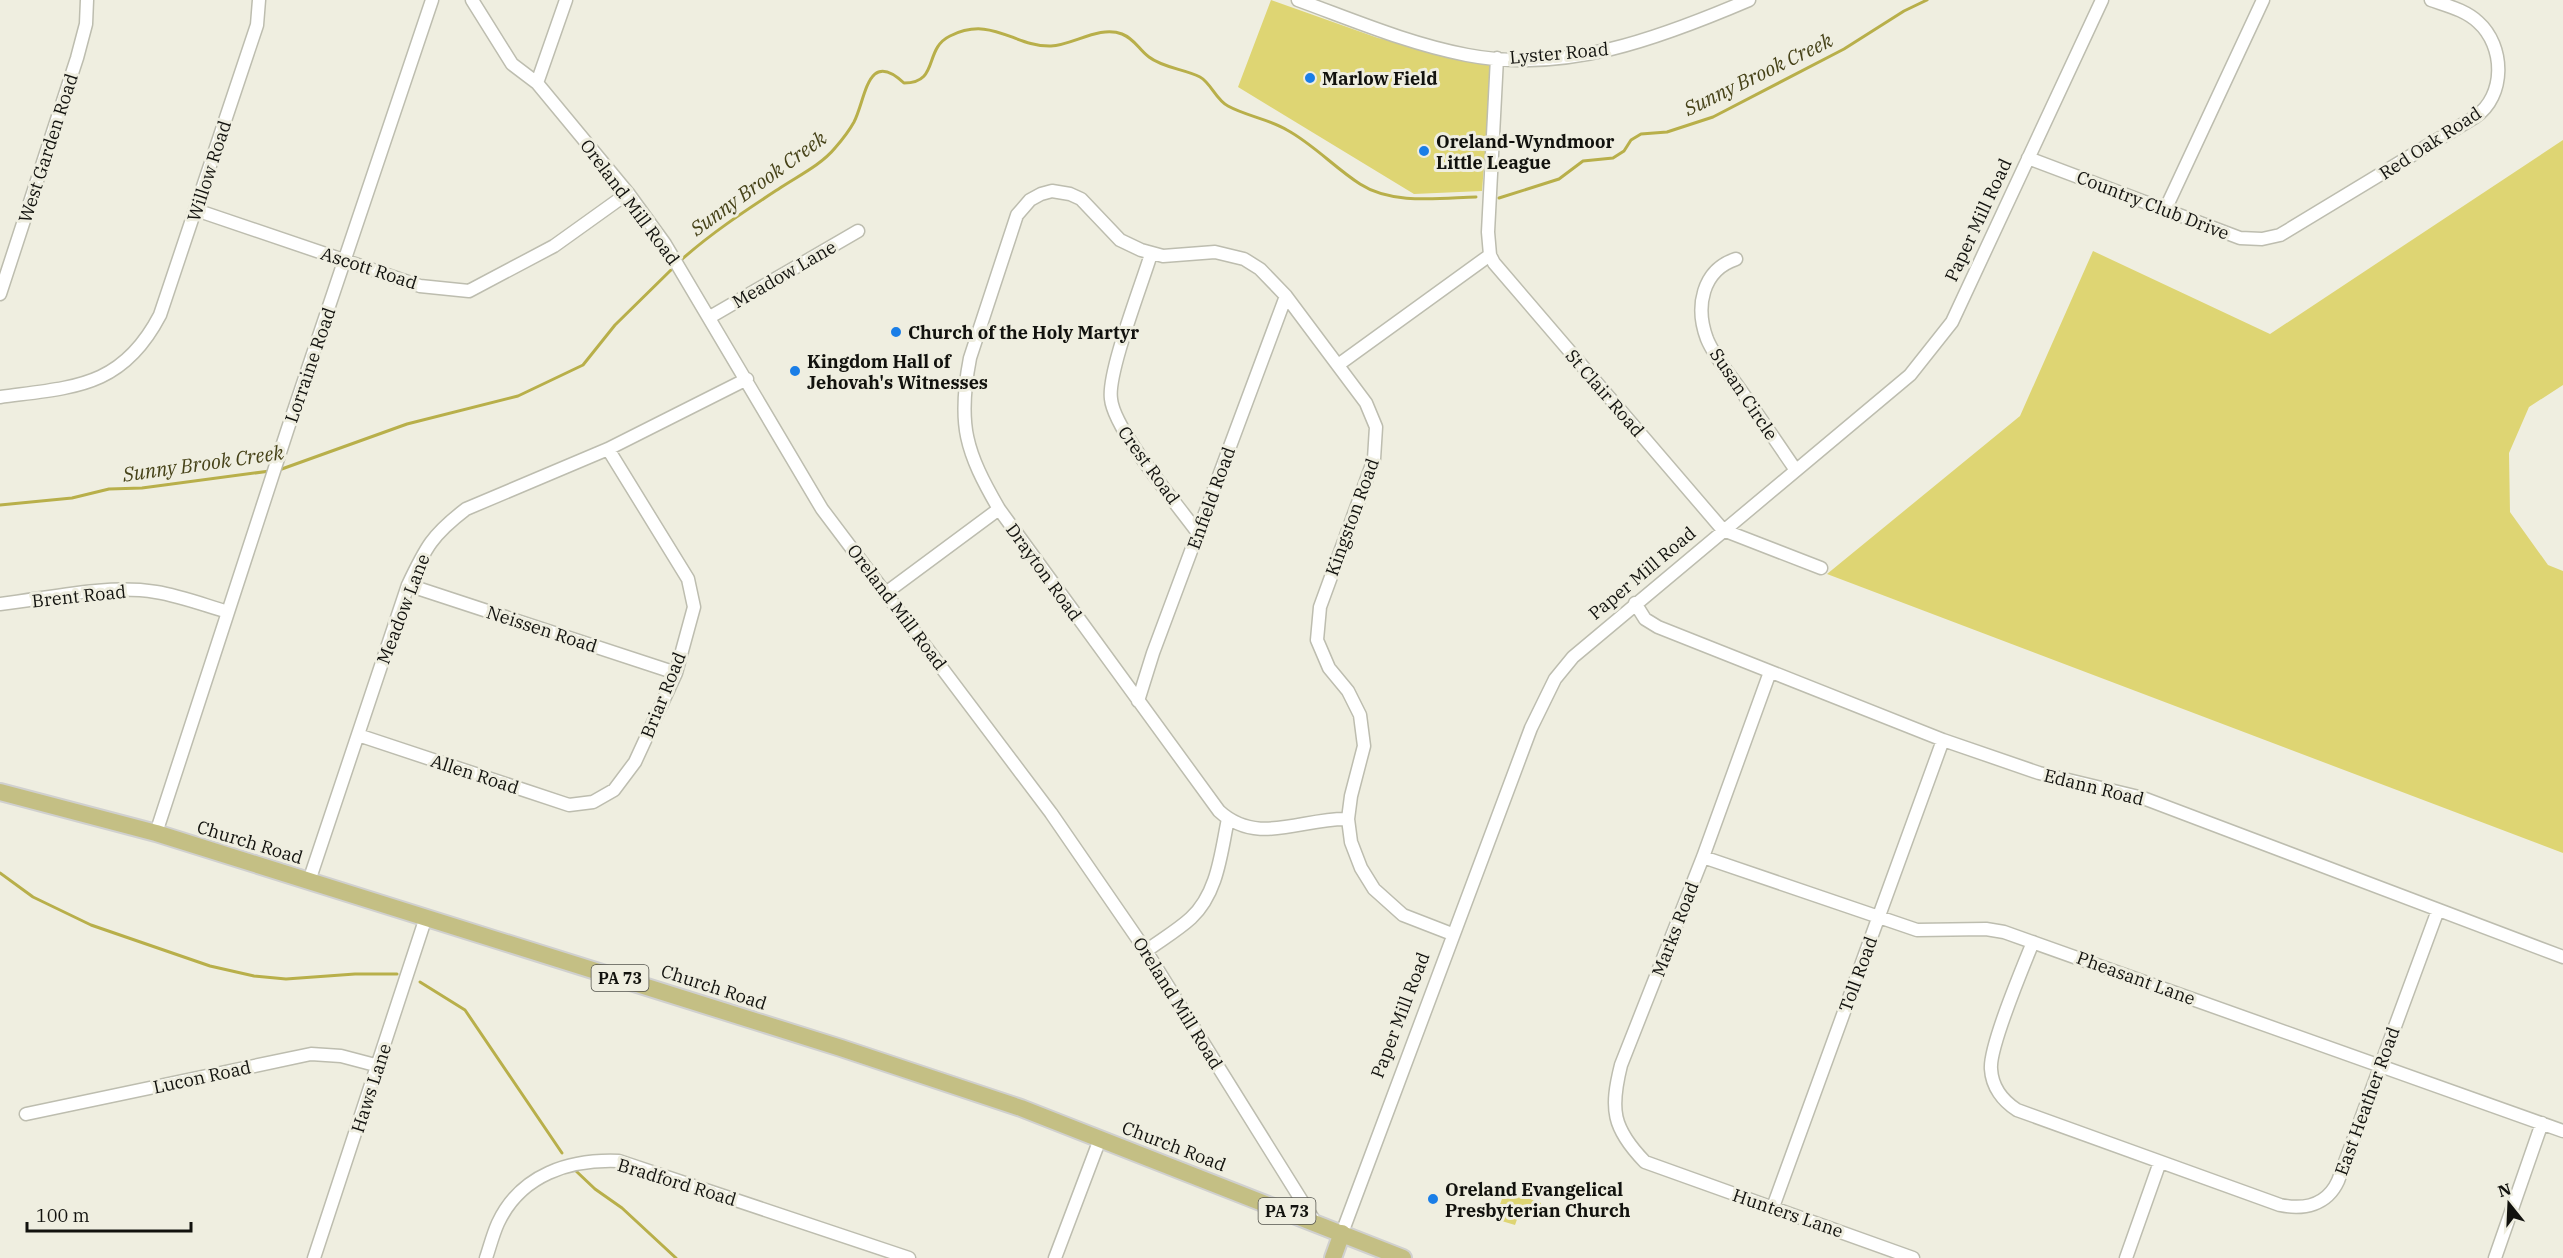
<svg xmlns="http://www.w3.org/2000/svg" width="2563" height="1258" font-family="'IBM Plex Serif',serif">
  <style>
    .green { fill: #ded573 }
    .lines { fill: none; stroke-linecap: round; stroke-linejoin: round }
    .stream { stroke: #b8af4a; stroke-width: 3 }
    .minor-casing { stroke: #bdbdaf; stroke-width: 15 }
    .major-casing { stroke: #d0d0cf; stroke-width: 20 }
    .minor { stroke: #fff; stroke-width: 12 }
    .major { stroke: #c4bf84; stroke-width: 16 }
    .poi-dot { fill: #1a7ee7; stroke: #efeee0; stroke-width: 2 }
    .labels { text-anchor: middle; dominant-baseline: central; stroke-width: 6; stroke-linejoin: round; paint-order: stroke }
    .shield { fill: #efeee0; stroke: #54544d; stroke-width: 1.5 }
    .shield-label { font-size: 16px; font-weight: bold; fill: #12120e }
    .street-label { font-size: 18px; fill: #12120e; stroke: #efeee0 }
    .poi-label { font-size: 18px; font-weight: bold; fill: #12120e; stroke: #efeee0; text-anchor: start }
    .water-label { font-size: 20px; font-style: italic; fill: #464218; stroke: #efeee0 }
  </style>
  <rect width="100%" height="100%" fill="#efeee0"/>
  <path class="green" d="M1271,0L1378,38L1492,64L1482,191L1414,194L1238,87Z
    M2563,140V385L2529,407L2509,453L2510,512L2548,565L2563,571V853L1827,574L2020,416L2093,251L2270,334Z
    M1505,1190L1541,1203L1537,1216L1520,1211L1515,1225L1495,1219Z"/>
  <g class="lines">
    <path class="stream" d="M1499,198L1559,179L1583,161L1613,158L1624,151L1631,140L1641,134L1667,132L1713,117L1844,49L1904,11L1927,0
      M680,261C711,233 745,211 780,188C798,176 821,165 835,148C842,140 849,131 854,122C866,99 867,48 904,83C940,83 923,49 950,36C992,15 1014,47 1051,46C1073,45 1100,25 1122,34C1135,39 1139,50 1149,57C1163,68 1185,69 1200,77C1211,83 1216,100 1228,106C1246,116 1269,119 1287,130C1313,144 1335,168 1360,184C1392,205 1440,198 1476,197
      M279,470L407,424L518,396L583,365L615,325L673,268
      M0,505L72,498L109,489L142,488L270,471
      M0,873L33,897L91,925L210,966L254,976L286,979L355,974H397
      M420,982L465,1010L562,1153
      M576,1171L595,1189L622,1208L676,1258"/>
    <defs>
      <path id="minor" d="M472,0L512,64L537,83L628,193L665,244L822,509L1051,813L1146,951L1315,1222
        M1298,0C1353,20 1409,44 1467,55C1565,74 1660,38 1749,0
        M1497,58L1488,232L1490,255L1494,263L1723,530L1821,568
        M537,83L566,0
        M2028,158L2240,238L2262,239L2280,235L2475,117C2506,96 2505,46 2478,22C2465,10 2448,6 2431,0
        M196,210L420,286L469,291L554,246L628,193
        M2165,210L2263,0
        M1151,254C1142,284 1107,373 1111,399C1114,430 1177,504 1198,533
        M1736,259C1702,270 1695,307 1707,339C1714,356 1727,371 1737,385C1757,413 1776,441 1795,469
        M0,294L77,58L86,24L87,0
        M710,317L858,231
        M1338,365L1490,255
        M0,397C74,387 122,388 160,315L257,25L259,0
        M408,585L676,673
        M887,592L999,509
        M1635,603L1645,619L1658,627L1943,740L2039,773L2143,798L2563,957
        M0,604C51,598 105,584 156,592C181,596 204,605 228,612
        M1770,672L1703,857L1621,1065C1610,1109 1612,1128 1645,1162L1913,1258
        M1138,701L1153,653L1286,296
        M358,735L569,805L593,802L614,790L635,762L676,673L694,607L688,579L608,449
        M1348,819C1304,817 1258,847 1219,811L999,509C966,452 957,425 970,358L1017,215L1030,200L1041,194L1052,191L1070,194L1081,199L1120,240L1141,250L1163,256L1215,252L1244,259L1260,269L1286,296L1366,403L1376,427L1374,459L1320,607L1317,640L1329,668L1348,691L1360,715L1364,746L1351,796L1348,819L1351,842L1361,868L1374,889L1403,915L1452,934
        M156,833L288,428L432,0
        M1703,857L1917,930L1986,929L2004,932L2563,1131
        M309,881L408,585C426,547 432,535 466,509L608,449L747,379
        M2033,942C2023,967 1989,1047 1991,1069C1992,1087 2003,1101 2017,1110L2280,1205C2304,1210 2327,1205 2338,1181L2438,910
        M1146,951C1161,940 1178,930 1191,918C1218,893 1221,852 1228,819
        M26,1114L311,1054L341,1056L379,1066
        M1773,1207L1943,740
        M1342,1233L1531,728L1555,679L1573,657L1910,375L1952,322L2102,0
        M314,1258L426,917
        M486,1258C490,1246 493,1234 498,1223C521,1174 570,1159 619,1161L909,1258
        M1055,1258L1100,1139
        M2126,1258L2160,1162
        M2495,1258L2542,1123"/>
      <path id="major" d="M0,792L156,833L841,1048L1021,1108L1403,1258
        M1333,1258L1342,1233"/>
    </defs>
    <use href="#minor" class="minor-casing"/>
    <use href="#major" class="major-casing"/>
    <use href="#minor" class="minor"/>
    <use href="#major" class="major"/>
  </g>
  <g class="poi-dot">
    <circle cx="1310" cy="78" r="6"/>
    <circle cx="1424" cy="151" r="6"/>
    <circle cx="896" cy="332" r="6"/>
    <circle cx="795" cy="371" r="6"/>
    <circle cx="1433" cy="1199" r="6"/>
  </g>
  <g class="labels">
    <g class="shield">
      <rect x="591.5" y="965" width="57" height="26" rx="4.5"/>
      <rect x="1258.5" y="1198" width="57" height="26" rx="4.5"/>
    </g>
    <g class="shield-label">
      <text x="620" y="978">PA 73</text>
      <text x="1287" y="1211">PA 73</text>
    </g>
    <g class="street-label">
      <text transform="translate(1559 53) rotate(-5)">Lyster Road</text>
      <text transform="translate(2430 143) rotate(-33)">Red Oak Road</text>
      <text transform="translate(48 148) rotate(-72)">West Garden Road</text>
      <text transform="translate(209 171) rotate(-72)">Willow Road</text>
      <text transform="translate(630 202) rotate(53)">Oreland Mill Road</text>
      <text transform="translate(2153 205) rotate(21)">Country Club Drive</text>
      <text transform="translate(1978 220) rotate(-65)">Paper Mill Road</text>
      <text transform="translate(369 268) rotate(18)">Ascott Road</text>
      <text transform="translate(784 274) rotate(-30)">Meadow Lane</text>
      <text transform="translate(310 365) rotate(-71)">Lorraine Road</text>
      <text transform="translate(1605 393) rotate(49)">St Clair Road</text>
      <text transform="translate(1744 394) rotate(56)">Susan Circle</text>
      <text transform="translate(1149 465) rotate(54)">Crest Road</text>
      <text transform="translate(1211 498) rotate(-70)">Enfield Road</text>
      <text transform="translate(1352 517) rotate(-70)">Kingston Road</text>
      <text transform="translate(1044 572) rotate(54)">Drayton Road</text>
      <text transform="translate(1642 573) rotate(-40)">Paper Mill Road</text>
      <text transform="translate(79 596) rotate(-6)">Brent Road</text>
      <text transform="translate(897 607) rotate(53)">Oreland Mill Road</text>
      <text transform="translate(403 609) rotate(-69)">Meadow Lane</text>
      <text transform="translate(542 629) rotate(18)">Neissen Road</text>
      <text transform="translate(663 695) rotate(-68)">Briar Road</text>
      <text transform="translate(475 774) rotate(18)">Allen Road</text>
      <text transform="translate(2094 787) rotate(14)">Edann Road</text>
      <text transform="translate(250 842) rotate(17)">Church Road</text>
      <text transform="translate(1675 929) rotate(-69)">Marks Road</text>
      <text transform="translate(1858 974) rotate(-70)">Toll Road</text>
      <text transform="translate(2136 978) rotate(20)">Pheasant Lane</text>
      <text transform="translate(714 987) rotate(18)">Church Road</text>
      <text transform="translate(1178 1003) rotate(58)">Oreland Mill Road</text>
      <text transform="translate(1400 1015) rotate(-69)">Paper Mill Road</text>
      <text transform="translate(202 1077) rotate(-12)">Lucon Road</text>
      <text transform="translate(371 1088) rotate(-72)">Haws Lane</text>
      <text transform="translate(2367 1101) rotate(-70)">East Heather Road</text>
      <text transform="translate(1174 1146) rotate(21)">Church Road</text>
      <text transform="translate(677 1182) rotate(17)">Bradford Road</text>
      <text transform="translate(1788 1213) rotate(19)">Hunters Lane</text>
    </g>
    <g class="poi-label">
      <text x="1322" y="78">Marlow Field</text>
      <text x="1436" y="141">Oreland-Wyndmoor<tspan x="1436" dy="21">Little League</tspan></text>
      <text x="908" y="332">Church of the Holy Martyr</text>
      <text x="807" y="361">Kingdom Hall of<tspan x="807" dy="21">Jehovah's Witnesses</tspan></text>
      <text x="1445" y="1189">Oreland Evangelical<tspan x="1445" dy="21">Presbyterian Church</tspan></text>
    </g>
    <g class="water-label">
      <text transform="translate(1758 74) rotate(-26)">Sunny Brook Creek</text>
      <text transform="translate(758 183) rotate(-36)">Sunny Brook Creek</text>
      <text transform="translate(203 463) rotate(-8)">Sunny Brook Creek</text>
    </g>
  </g>
  <g transform="translate(2509 1204) rotate(342)" stroke="#efeee0" stroke-width="4.5" paint-order="stroke">
  <path d="M0-4.5L10 22L0 15L-10 22Z" fill="#12120e"/>
  <text y="-9" font-size="16" font-weight="bold" text-anchor="middle" fill="#12120e">N</text>
  </g>
  <path d="M27 1222v9h164v-9" fill="none" stroke="#12120e" stroke-width="3"/>
  <text x="36" y="1222" font-size="18" fill="#12120e" stroke="#efeee0" stroke-width="4.5" paint-order="stroke">100 m</text>
</svg>
